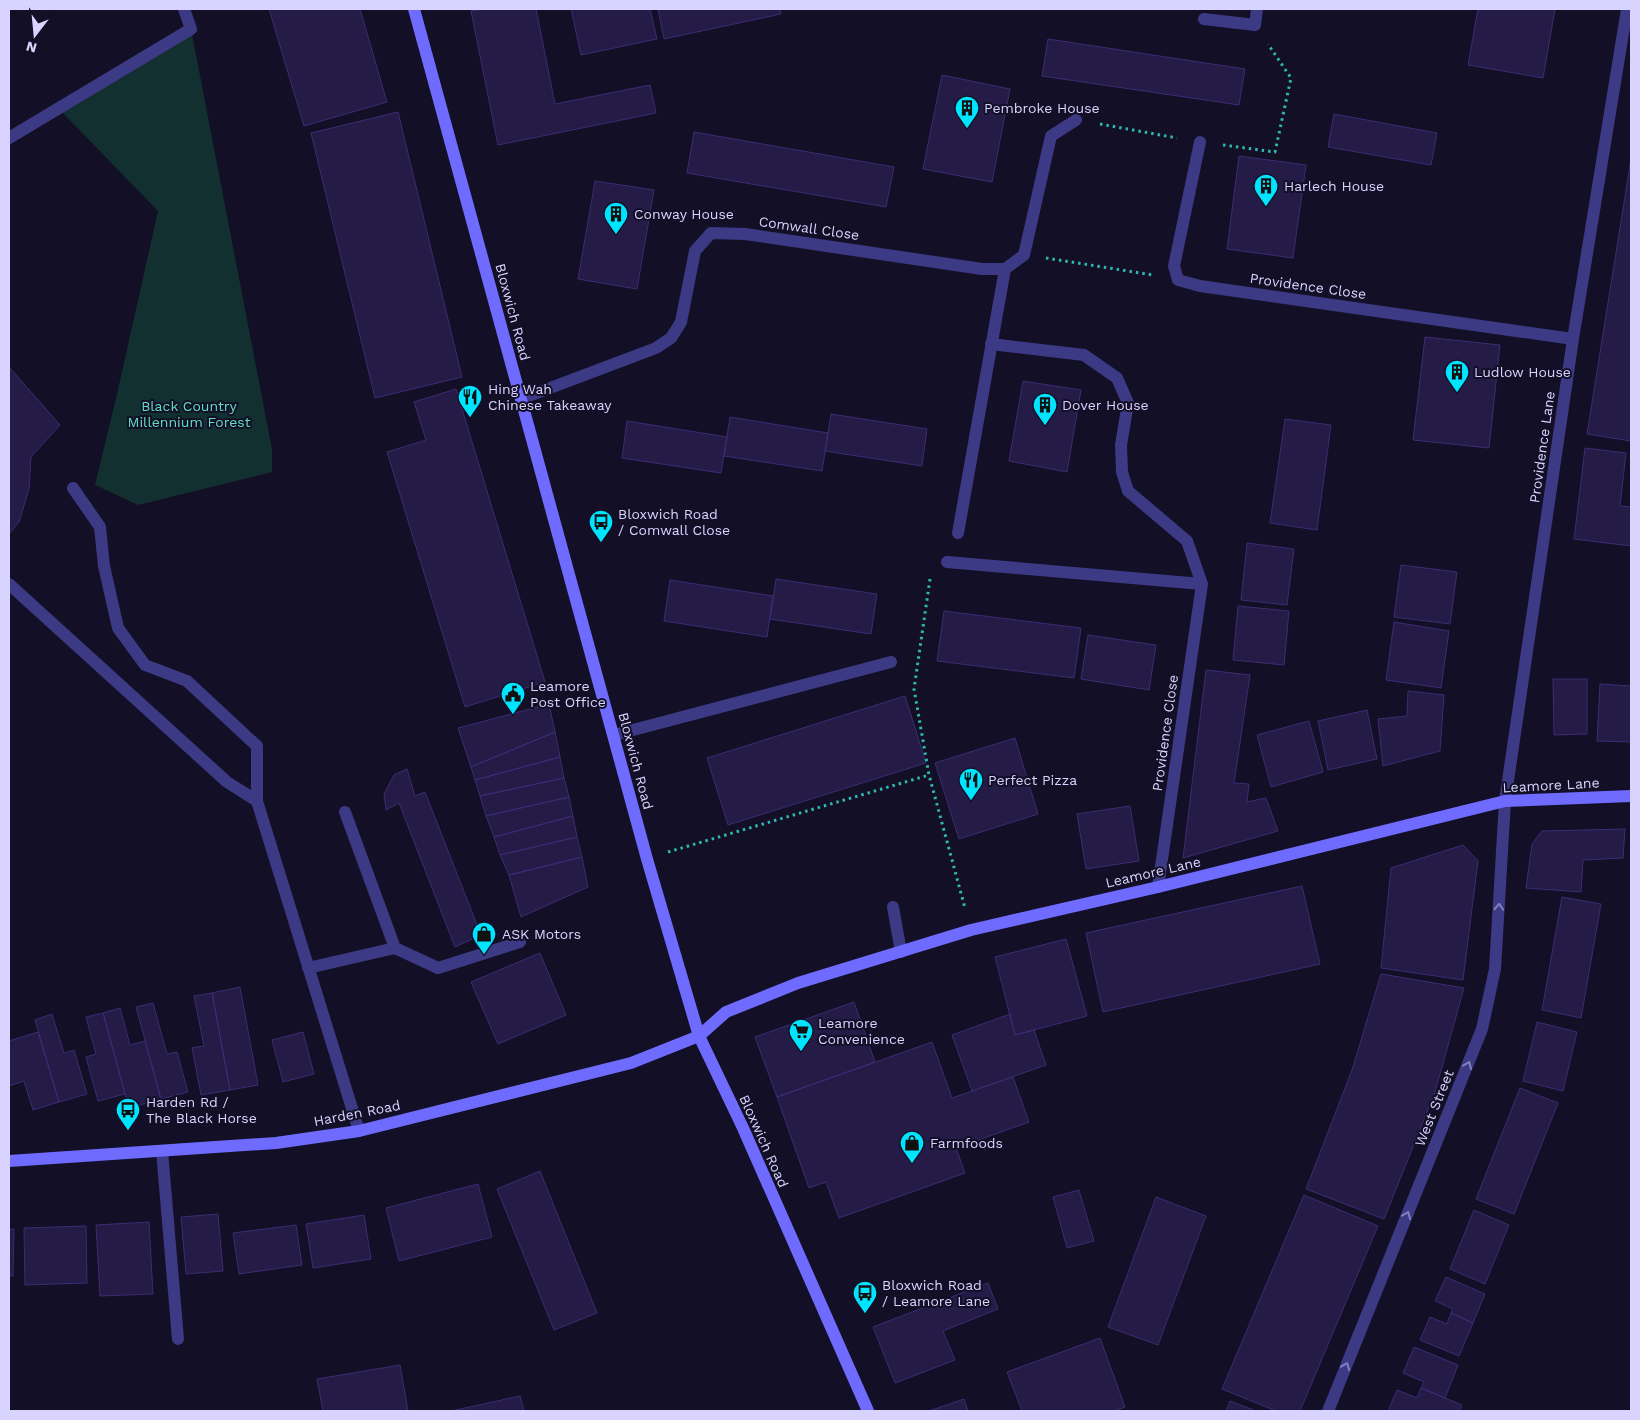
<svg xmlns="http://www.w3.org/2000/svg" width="1640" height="1420" font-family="'Work Sans',sans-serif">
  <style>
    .green { fill: #12302f }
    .building { fill: #241b47; stroke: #3b2d73 }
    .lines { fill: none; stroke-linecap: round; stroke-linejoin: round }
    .path { stroke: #2fb8b0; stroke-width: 3; stroke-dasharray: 2.5 4; stroke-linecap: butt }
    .lane { stroke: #3d3a85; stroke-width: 12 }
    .street { stroke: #3d3a85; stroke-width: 12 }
    .secondary { stroke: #6f6bff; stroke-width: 12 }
    .oneway { stroke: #837fbc }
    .labels { text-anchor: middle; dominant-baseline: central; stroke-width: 4; stroke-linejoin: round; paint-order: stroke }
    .poi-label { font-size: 14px; fill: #d9d4ff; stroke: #130f26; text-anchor: start }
    .street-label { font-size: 14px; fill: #d9d4ff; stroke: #130f26 }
    .park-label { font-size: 14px; fill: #5fe0c0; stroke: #130f26 }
  </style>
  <rect width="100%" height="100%" fill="#130f26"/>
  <path class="green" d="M191,29L272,449V472L138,505L95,485L117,394L158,211L58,108Z"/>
  <path class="building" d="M269,9H360L387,102L304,126Z
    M483,9H536L555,104L650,85L656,113L498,145L471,11Z
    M571,9H650L657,39L581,55Z
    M658,9H780L781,14L664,39Z
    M1478,9H1555L1543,78L1468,65Z
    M1048,39L1245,69L1239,105L1042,76Z
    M942,75L1010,89L992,182L923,169Z
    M398,112L462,377L375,398L311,133Z
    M1334,114L1437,133L1431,165L1328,147Z
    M694,132L894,167L886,207L687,173Z
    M1239,156L1306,165L1293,258L1227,249Z
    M1631,159V441L1587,434Z
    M595,181L654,190L637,289L578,279Z
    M1425,337L1500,345L1489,448L1413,440Z
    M9,367L60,425L31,457L29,489L19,522L9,534Z
    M1023,381L1081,390L1067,472L1009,461Z
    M456,389L545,682L465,707L387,452L426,440L414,402Z
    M831,414L927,429L922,466L825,451Z
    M730,417L828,433L822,471L724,456Z
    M1285,419L1331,425L1317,530L1270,523Z
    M627,421L727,437L721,473L622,458Z
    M1585,448L1626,453L1620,506L1631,507V546L1574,539Z
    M1247,543L1294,549L1287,605L1241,600Z
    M1401,565L1457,572L1450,624L1394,617Z
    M776,579L877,594L871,634L770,619Z
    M670,580L773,596L767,637L664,621Z
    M1238,606L1289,611L1284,665L1233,660Z
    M944,611L1081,628L1074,678L937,661Z
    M1394,622L1449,631L1441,688L1386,680Z
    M1088,635L1156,645L1149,690L1081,679Z
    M1206,670L1250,675L1234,783L1249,784L1247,802L1266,798L1278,831L1183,858Z
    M1553,679H1587V734L1554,735Z
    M1600,684L1631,686V742L1597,741Z
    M1408,691L1444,695L1440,751L1383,766L1378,719L1407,716Z
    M905,696L926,763L728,825L707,758Z
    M549,704L555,732L471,767L458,728Z
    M1367,710L1377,759L1328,770L1318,721Z
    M1309,721L1323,772L1271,787L1257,735Z
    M555,732L560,757L475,780L471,767Z
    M1015,738L1038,814L959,839L935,763Z
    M560,757L564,778L480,796L475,780Z
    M407,769L415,796L425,792L481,935L455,947L399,803L386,810L384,794L394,775Z
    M564,778L569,797L486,816L480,796Z
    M569,797L573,816L494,837L486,816Z
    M1130,806L1139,861L1086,869L1077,814Z
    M573,816L577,837L500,855L494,837Z
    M1625,829L1623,858L1583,860L1581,892L1526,888L1532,844L1542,831Z
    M577,837L582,857L509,875L500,855Z
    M1463,845L1478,861L1463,980L1381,968L1391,868Z
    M582,857L588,887L521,917L509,875Z
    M1302,886L1320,964L1103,1012L1086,933Z
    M1562,897L1601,904L1581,1018L1542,1010Z
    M1066,939L1087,1016L1015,1035L995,957Z
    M540,953L566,1015L498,1044L471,982Z
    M1381,974L1464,988L1435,1092L1384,1219L1306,1189L1352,1070Z
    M240,987L258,1085L230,1090L212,993Z
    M212,993L230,1090L201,1095L192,1048L204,1046L194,996Z
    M854,1002L875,1062L777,1097L755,1037Z
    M153,1003L167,1054L177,1052L188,1092L161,1099L136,1007Z
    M120,1008L130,1045L145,1041L161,1099L129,1108L103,1013Z
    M103,1013L125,1094L98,1101L86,1057L96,1054L86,1017Z
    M52,1014L64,1053L74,1050L87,1094L59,1102L35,1020Z
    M1010,1014L1015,1035L1034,1030L1046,1065L972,1091L952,1035Z
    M1537,1022L1577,1032L1563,1091L1523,1081Z
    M38,1032L59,1102L33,1110L24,1081L9,1086V1041Z
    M303,1032L314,1074L283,1082L272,1040Z
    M932,1042L952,1098L1013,1077L1029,1122L956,1148L965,1173L839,1218L826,1182L809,1188L777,1097Z
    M1520,1088L1558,1103L1514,1214L1476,1199Z
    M540,1171L597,1313L554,1330L497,1189Z
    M478,1184L492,1237L399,1261L386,1208Z
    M1079,1190L1094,1241L1067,1248L1053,1197Z
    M1304,1195L1378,1226L1300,1411H1276L1222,1389Z
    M1156,1197L1206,1216L1158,1345L1108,1327Z
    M1474,1210L1509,1225L1485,1284L1450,1269Z
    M218,1214L223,1271L186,1274L181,1217Z
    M364,1215L371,1259L313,1268L306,1224Z
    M149,1222L153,1294L100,1296L96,1225Z
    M296,1225L302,1265L239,1274L233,1233Z
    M86,1226L87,1283L25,1285L24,1228Z
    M9,1229H14L13,1276H9Z
    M1446,1277L1485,1294L1473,1323L1451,1313L1453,1309L1435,1301Z
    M988,1283L998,1309L943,1331L955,1360L895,1383L873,1327Z
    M1451,1313L1473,1323L1459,1356L1420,1340L1430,1317L1447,1324Z
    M1100,1338L1125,1407L1113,1411H1022L1007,1372Z
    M1414,1347L1458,1365L1445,1398L1421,1388L1424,1382L1403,1373Z
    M400,1365L408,1411H323L317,1379Z
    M1421,1388L1462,1405L1459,1411H1388L1397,1390L1417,1398Z
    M520,1396L524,1411H451Z
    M964,1399L968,1411H929Z
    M1230,1401L1256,1411H1226Z"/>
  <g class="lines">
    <path class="path" d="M1100,124L1177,138
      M1223,145L1275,152L1291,78L1268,44
      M1046,258L1153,275
      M930,579L914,689L929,775L965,908
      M668,852L929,775"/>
    <path class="lane" d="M9,138L191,29L184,9
      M73,488L100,527L104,566L118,628L145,665L187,681L257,746V801L359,1131
      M958,533L1005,269
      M9,584L227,782L257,801
      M614,735L891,662
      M893,907L901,952
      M395,948L438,968L520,942
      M308,968L395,948L345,812
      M162,1151L178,1339"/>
    <path class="street" d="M1204,19L1255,25L1257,9
      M1200,142L1174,266L1178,280L1200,286L1573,339
      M991,344L1084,355L1117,378L1128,403L1121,445L1122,472L1128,491L1187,541L1202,584L1158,887
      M521,399L656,348L671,338L681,322L695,251L711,233L745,234L982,269H1005L1024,255L1051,136L1076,120
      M947,562L1202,584
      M1328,1411L1482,1029L1495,969L1505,801L1573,339L1627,9"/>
    <path class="secondary" d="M414,9L647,859L699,1036L743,1128L868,1411
      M9,1161L276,1143L359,1131L631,1063L699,1036L726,1012L798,983L971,930L1158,887L1505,801L1631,796"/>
  </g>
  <defs><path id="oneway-chevron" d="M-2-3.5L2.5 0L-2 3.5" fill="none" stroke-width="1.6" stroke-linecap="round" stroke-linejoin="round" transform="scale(1.25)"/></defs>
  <g class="oneway">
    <use href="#oneway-chevron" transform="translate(1499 907) rotate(-87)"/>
    <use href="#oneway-chevron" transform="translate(1468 1065) rotate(-68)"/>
    <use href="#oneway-chevron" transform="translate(1407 1215) rotate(-68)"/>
    <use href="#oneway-chevron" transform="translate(1346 1366) rotate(-68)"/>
  </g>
  <defs>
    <symbol id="building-pin" viewBox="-11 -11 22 30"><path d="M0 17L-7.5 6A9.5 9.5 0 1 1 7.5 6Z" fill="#00e5ff" stroke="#130f26"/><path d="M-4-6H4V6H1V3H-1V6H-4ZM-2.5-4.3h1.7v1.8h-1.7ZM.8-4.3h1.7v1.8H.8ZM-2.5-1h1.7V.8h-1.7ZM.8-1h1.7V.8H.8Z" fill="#111"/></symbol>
    <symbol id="restaurant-pin" viewBox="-11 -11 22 30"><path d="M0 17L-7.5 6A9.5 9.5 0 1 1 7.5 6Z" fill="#00e5ff" stroke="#130f26"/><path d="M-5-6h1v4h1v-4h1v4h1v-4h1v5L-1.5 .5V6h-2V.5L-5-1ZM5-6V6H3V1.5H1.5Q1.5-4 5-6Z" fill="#111"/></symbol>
    <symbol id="bus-pin" viewBox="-11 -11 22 30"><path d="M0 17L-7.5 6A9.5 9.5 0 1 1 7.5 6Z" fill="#00e5ff" stroke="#130f26"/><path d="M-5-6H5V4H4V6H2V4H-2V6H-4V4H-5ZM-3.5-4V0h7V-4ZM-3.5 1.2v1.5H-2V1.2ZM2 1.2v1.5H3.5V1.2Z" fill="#111"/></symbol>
    <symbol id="civic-pin" viewBox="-11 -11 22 30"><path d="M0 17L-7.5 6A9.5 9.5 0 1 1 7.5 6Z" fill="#00e5ff" stroke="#130f26"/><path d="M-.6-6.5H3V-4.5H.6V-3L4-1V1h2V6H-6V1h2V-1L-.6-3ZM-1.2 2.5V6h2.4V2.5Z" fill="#111"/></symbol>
    <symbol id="shop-pin" viewBox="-11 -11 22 30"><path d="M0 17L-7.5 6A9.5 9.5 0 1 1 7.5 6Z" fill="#00e5ff" stroke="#130f26"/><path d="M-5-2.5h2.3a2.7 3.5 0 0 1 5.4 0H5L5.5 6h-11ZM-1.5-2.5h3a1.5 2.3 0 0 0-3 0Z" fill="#111"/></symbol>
    <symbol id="supermarket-pin" viewBox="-11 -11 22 30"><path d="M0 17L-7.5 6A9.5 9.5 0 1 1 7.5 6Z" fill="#00e5ff" stroke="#130f26"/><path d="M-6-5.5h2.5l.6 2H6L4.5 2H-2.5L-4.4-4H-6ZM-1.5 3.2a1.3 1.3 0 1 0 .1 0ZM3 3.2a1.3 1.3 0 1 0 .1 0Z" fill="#111"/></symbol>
  </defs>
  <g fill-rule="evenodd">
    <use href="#building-pin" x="953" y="94" width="28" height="38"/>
    <use href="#building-pin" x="1252" y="172" width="28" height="38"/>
    <use href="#building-pin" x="602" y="200" width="28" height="38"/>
    <use href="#building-pin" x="1443" y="358" width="28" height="38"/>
    <use href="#restaurant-pin" x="456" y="383" width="28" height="38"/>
    <use href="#building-pin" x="1031" y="391" width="28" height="38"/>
    <use href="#bus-pin" x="587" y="508" width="28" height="38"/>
    <use href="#civic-pin" x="499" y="680" width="28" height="38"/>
    <use href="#restaurant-pin" x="957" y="766" width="28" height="38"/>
    <use href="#shop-pin" x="470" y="920" width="28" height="38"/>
    <use href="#supermarket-pin" x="787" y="1017" width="28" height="38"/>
    <use href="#bus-pin" x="114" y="1096" width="28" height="38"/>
    <use href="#shop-pin" x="898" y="1129" width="28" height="38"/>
    <use href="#bus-pin" x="851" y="1279" width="28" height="38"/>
  </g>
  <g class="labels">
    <g class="poi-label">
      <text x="984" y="108">Pembroke House</text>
      <text x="1284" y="186">Harlech House</text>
      <text x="634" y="214">Conway House</text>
      <text x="1474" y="372">Ludlow House</text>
      <text x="488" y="389">Hing Wah<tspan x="488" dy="16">Chinese Takeaway</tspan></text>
      <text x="1062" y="405">Dover House</text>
      <text x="618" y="514">Bloxwich Road<tspan x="618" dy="16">/ Comwall Close</tspan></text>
      <text x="530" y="686">Leamore<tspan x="530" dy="16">Post Office</tspan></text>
      <text x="988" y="780">Perfect Pizza</text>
      <text x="502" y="934">ASK Motors</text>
      <text x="818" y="1023">Leamore<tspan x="818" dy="16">Convenience</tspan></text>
      <text x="146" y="1102">Harden Rd /<tspan x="146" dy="16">The Black Horse</tspan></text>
      <text x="930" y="1143">Farmfoods</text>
      <text x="882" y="1285">Bloxwich Road<tspan x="882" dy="16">/ Leamore Lane</tspan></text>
    </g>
    <g class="street-label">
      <text transform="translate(809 228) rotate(8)">Comwall Close</text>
      <text transform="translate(1308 286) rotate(8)">Providence Close</text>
      <text transform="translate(513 312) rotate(75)">Bloxwich Road</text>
      <text transform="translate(1542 447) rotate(-82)">Providence Lane</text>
      <text transform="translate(1165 733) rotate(-82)">Providence Close</text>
      <text transform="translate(636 761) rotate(75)">Bloxwich Road</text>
      <text transform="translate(1551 785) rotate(-3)">Leamore Lane</text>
      <text transform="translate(1153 872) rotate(-13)">Leamore Lane</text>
      <text transform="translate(1434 1108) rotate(-68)">West Street</text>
      <text transform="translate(357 1113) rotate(-11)">Harden Road</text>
      <text transform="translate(764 1141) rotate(66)">Bloxwich Road</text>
    </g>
    <g class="park-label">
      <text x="189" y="406">Black Country<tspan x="189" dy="16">Millennium Forest</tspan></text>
    </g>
  </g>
  <rect width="1640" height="1420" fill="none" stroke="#d9d4ff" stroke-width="20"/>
  <g transform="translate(35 35) rotate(196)" stroke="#130f26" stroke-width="4" paint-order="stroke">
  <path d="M0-4L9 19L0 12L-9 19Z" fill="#d9d4ff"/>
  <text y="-8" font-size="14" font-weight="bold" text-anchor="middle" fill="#d9d4ff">N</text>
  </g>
</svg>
